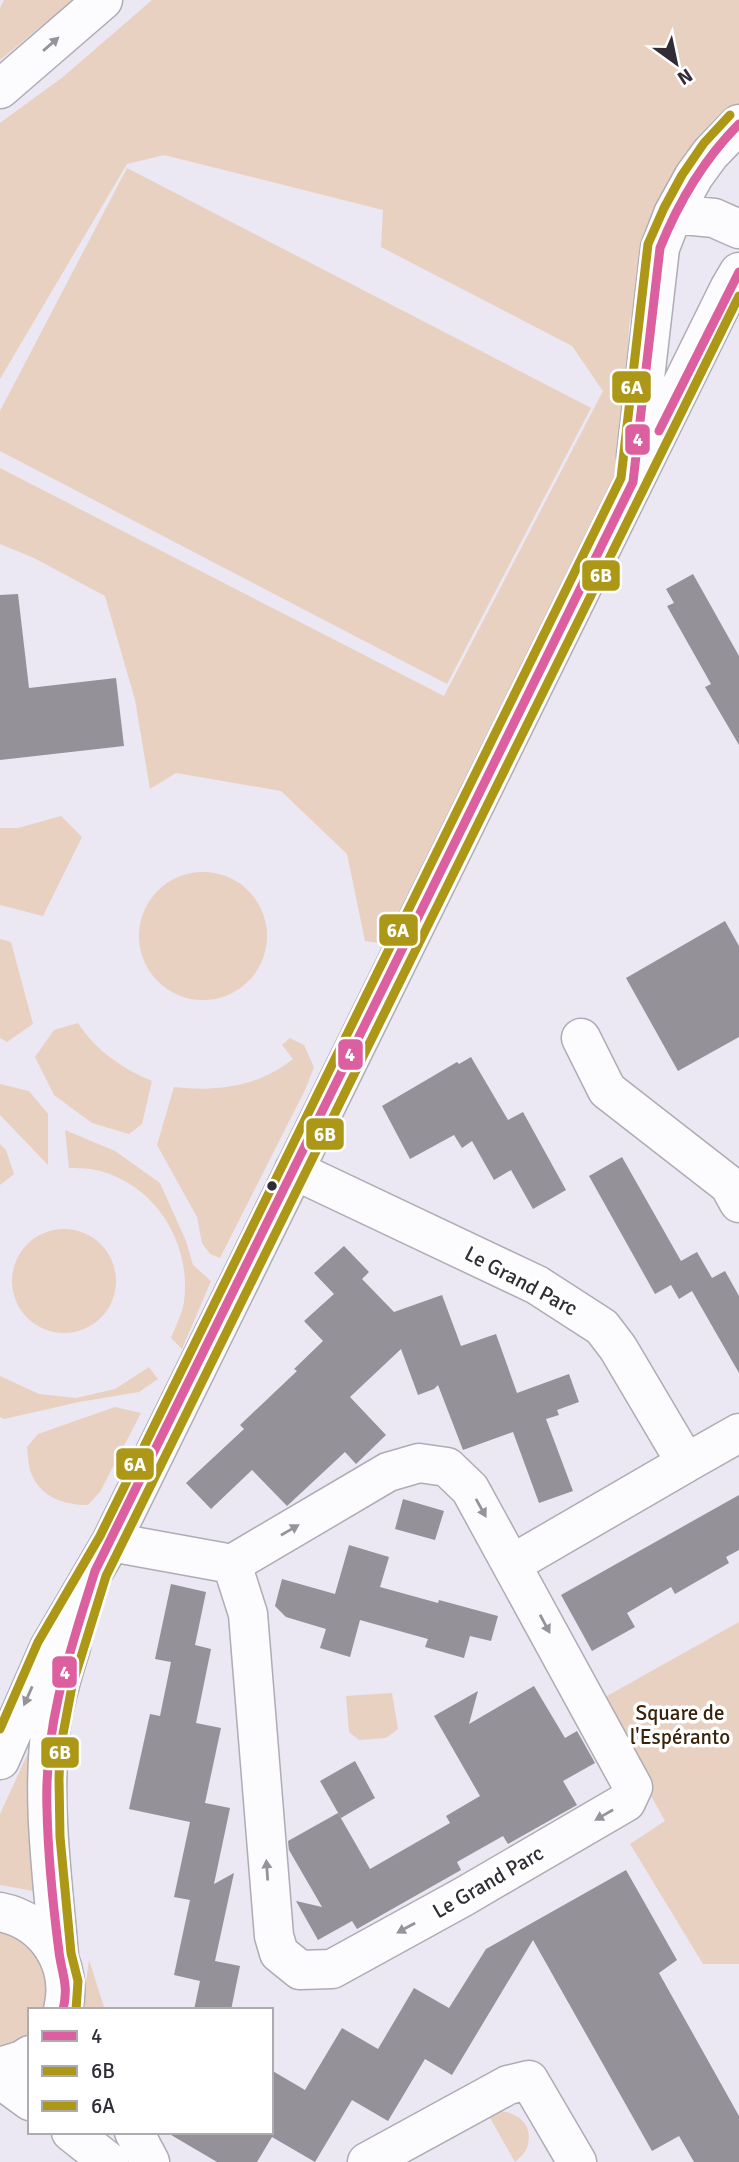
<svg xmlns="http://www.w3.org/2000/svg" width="739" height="2162" font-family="Signika,sans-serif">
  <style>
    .green { fill: #e9d1c2 }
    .building { fill: #949199 }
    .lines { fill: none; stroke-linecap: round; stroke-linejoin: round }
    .minor-casing { stroke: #aeacb5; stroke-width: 41 }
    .highway-casing { stroke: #aeacb5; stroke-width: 41 }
    .minor { stroke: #fcfbfd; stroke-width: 38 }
    .highway { stroke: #fcfbfd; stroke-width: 38 }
    .bus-1-casing { stroke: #fff; stroke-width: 14 }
    .bus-2-casing { stroke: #fff; stroke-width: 14 }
    .bus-3-casing { stroke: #fff; stroke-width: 14 }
    .bus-1 { stroke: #dc5f9f; stroke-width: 9 }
    .bus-2 { stroke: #ac9716; stroke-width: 9 }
    .bus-3 { stroke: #ac9716; stroke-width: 9 }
    .oneway { fill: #96949a }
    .bus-dot { fill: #302d36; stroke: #fff; stroke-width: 2.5 }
    .labels { text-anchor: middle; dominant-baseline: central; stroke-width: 7; stroke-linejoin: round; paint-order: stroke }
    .street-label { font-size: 21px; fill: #302d36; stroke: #fff }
    .park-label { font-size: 21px; fill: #3a230b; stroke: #fff }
    .line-badge { stroke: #fff; stroke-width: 2.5 }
    .badge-label { font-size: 19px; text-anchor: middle; font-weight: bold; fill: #fff }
  </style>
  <rect width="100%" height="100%" fill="#ebe7f3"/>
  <path class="green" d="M4,0H73L0,60V8Z
    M152,0H739V109L658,199L629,326L624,449L607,514L391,945L365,941L347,854L281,791L176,773L150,789L135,700L105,596L34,558L0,544V468L444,696L603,391L572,346L381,247L383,210L164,155L127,164L0,379V123L63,77Z
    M127,168L591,408L447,684L0,451V411Z
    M61,816L82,837L43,916L0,905V828H18Z
    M139 936a64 64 0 1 1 128 0a64 64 0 1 1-128 0Z
    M0,939L11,942L33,1024L7,1042L0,1038Z
    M78,1023C96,1051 122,1068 152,1081L142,1124L129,1134L92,1123L54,1095L35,1057L54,1030Z
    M290,1038L304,1045L314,1067L305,1090L220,1258L210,1254L202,1243L197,1217L157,1145L174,1087C217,1092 258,1087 293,1059L282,1045Z
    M0,1084L29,1091L48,1114V1165L0,1115Z
    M65,1130L115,1151L160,1183L186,1241L193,1265L211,1281L182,1349L171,1338C175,1327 182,1314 184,1302C192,1241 153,1180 91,1169C84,1168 76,1168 69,1168Z
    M0,1144L6,1150L14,1174L0,1185Z
    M12 1281a52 52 0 1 1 104 0a52 52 0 1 1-104 0Z
    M149,1367L158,1379L139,1392L79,1402L4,1419L0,1417V1376L39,1394L76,1398L115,1389Z
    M115,1407L141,1413L100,1492L88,1505C65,1505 42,1498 32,1475C28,1467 28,1455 27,1447L38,1434Z
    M739,1622V1964H703L630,1844L665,1821L598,1701Z
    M392,1693L398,1729L386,1738L359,1740L349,1732L346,1696Z
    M29,1751L40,1883L33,1891L0,1885V1814Z
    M0,1929L18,1934L47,1962L52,2010H30V2042L0,2056Z
    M89,1960L105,2010H82Z
    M499,2111C517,2112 533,2124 528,2144C527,2152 520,2157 515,2162L489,2116Z"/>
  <path class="building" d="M693,574L739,656V745L705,687L711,684L667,606L674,603L666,589Z
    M18,594L29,688L116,678L124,746L0,760V595Z
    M725,921L739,946V1037L678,1071L626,978Z
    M471,1057L508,1120L523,1112L566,1190L533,1209L511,1170L494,1180L472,1141L462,1148L454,1135L410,1159L382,1106L457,1062L459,1064Z
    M622,1157L681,1261L697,1252L712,1278L725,1271L739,1296V1373L692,1291L679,1299L671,1285L655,1294L589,1176Z
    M344,1246L369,1272L362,1279L394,1312L442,1295L461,1346L496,1334L517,1393L569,1374L579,1402L557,1410L559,1415L546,1419L573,1491L539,1503L513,1432L463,1450L438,1385L434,1389L418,1395L401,1349L350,1397L386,1435L356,1464L345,1452L287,1506L252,1470L211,1509L186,1483L244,1429L240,1425L297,1371L294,1369L323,1341L304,1321L334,1294L314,1273Z
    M739,1495V1550L726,1557L729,1563L675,1594L671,1587L627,1613L635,1627L592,1651L561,1595Z
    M403,1499L444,1511L435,1540L395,1529Z
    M349,1545L389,1557L380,1587L438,1603L439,1600L498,1616L491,1641L470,1636L464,1658L425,1647L428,1639L360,1620L350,1657L320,1648L326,1629L286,1617L275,1606L282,1579L335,1594Z
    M171,1584L206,1592L195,1645L211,1649L196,1723L221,1728L205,1803L230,1808L214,1884L234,1873L215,1961L240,1966L231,2010H194L200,1981L174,1975L190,1900L174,1897L190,1822L129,1809L150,1714L160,1716L171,1662L155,1659Z
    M534,1686L565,1738L577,1731L595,1763L563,1781L577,1805L508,1844L503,1836L457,1862L461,1870L357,1929L352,1921L318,1940L296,1901L322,1907L289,1850L288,1841L338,1813L370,1869L450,1823L446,1816L480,1796L434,1716L478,1691L469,1724Z
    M355,1761L375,1798L341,1818L320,1781Z
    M626,1870L677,1960L659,1973L739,2116V2162H694L679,2136L652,2151L533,1940L452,2075L425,2059L388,2121L352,2100L315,2162L272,2137L257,2162H217L166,2132H271V2070L305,2090L342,2028L378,2049L414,1988L449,2008L486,1949Z"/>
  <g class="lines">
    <defs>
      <path id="minor" d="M673,214L714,218L739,229
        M636,456L660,248L673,214L694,176L710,154L739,124
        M581,1038L607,1090L729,1185L739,1203
        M294,1170L537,1285L602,1327L618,1348L686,1463L512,1564
        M686,1463L739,1433
        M111,1542L232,1564L388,1472L419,1463L447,1467L470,1489L633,1787L626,1802L463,1897L332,1969L300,1970L279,1953L274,1936L248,1614L232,1564
        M0,1760L49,1648L111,1542L729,289L739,272
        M0,1912C46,1921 74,1964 63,2010
        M59,1956C53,1880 41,1802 51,1725C55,1699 63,1672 71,1647
        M0,2067L22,2060L30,2055
        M0,2079L30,2101
        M71,2132L109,2162
        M134,2132L150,2162
        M367,2162L508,2085L529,2080L577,2162"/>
      <path id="highway" d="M0,89L103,0"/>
    </defs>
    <use href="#minor" class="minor-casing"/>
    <use href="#highway" class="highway-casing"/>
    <use href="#minor" class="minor"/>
    <use href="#highway" class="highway"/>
    <defs>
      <path id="bus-1" d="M659,431L739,272
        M63,2010C69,1985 62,1975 59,1952C53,1905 48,1857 47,1809C44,1724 70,1651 95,1571L633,482L660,248C679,201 703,160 739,124"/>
      <path id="bus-2" d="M76,2010L78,1981L71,1953L60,1837L59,1779L60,1750L72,1686L106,1576L739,296"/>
      <path id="bus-3" d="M0,1729L38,1642L100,1536L621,478L648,244L664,208L682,175L704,143L730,115"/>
    </defs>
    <use href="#bus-1" class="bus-1-casing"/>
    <use href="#bus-2" class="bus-2-casing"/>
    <use href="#bus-3" class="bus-3-casing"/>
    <use href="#bus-1" class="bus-1"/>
    <use href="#bus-2" class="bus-2"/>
    <use href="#bus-3" class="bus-3"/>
  </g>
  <defs><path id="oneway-solid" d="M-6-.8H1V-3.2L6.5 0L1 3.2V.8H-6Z" transform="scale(1.75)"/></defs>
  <g class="oneway">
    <use href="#oneway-solid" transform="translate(51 44) rotate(-41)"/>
    <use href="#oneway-solid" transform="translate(481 1508) rotate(61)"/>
    <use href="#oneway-solid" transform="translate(290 1530) rotate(-30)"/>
    <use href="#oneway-solid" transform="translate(545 1624) rotate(62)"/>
    <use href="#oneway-solid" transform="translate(28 1696) rotate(114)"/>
    <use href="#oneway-solid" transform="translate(604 1815) rotate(150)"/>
    <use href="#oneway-solid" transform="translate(267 1870) rotate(-94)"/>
    <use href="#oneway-solid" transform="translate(406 1928) rotate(151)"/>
  </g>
  <circle class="bus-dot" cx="272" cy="1186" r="6"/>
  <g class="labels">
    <g class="street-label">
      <text transform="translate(521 1281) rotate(28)">Le Grand Parc</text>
      <text transform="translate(488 1882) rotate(-30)">Le Grand Parc</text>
    </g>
    <g class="park-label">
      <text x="680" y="1713">Square de<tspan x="680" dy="24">l'Espéranto</tspan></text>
    </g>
  </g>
  <g class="line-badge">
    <rect x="611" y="370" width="41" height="34" rx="7" fill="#ac9716"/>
    <rect x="624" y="423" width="27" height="33" rx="7" fill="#dc5f9f"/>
    <rect x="581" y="559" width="40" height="33" rx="7" fill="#ac9716"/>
    <rect x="378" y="913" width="41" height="34" rx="7" fill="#ac9716"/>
    <rect x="337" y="1038" width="27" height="33" rx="7" fill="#dc5f9f"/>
    <rect x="305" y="1117" width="40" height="34" rx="7" fill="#ac9716"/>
    <rect x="115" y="1447" width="40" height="34" rx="7" fill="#ac9716"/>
    <rect x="51" y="1655" width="27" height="34" rx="7" fill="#dc5f9f"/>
    <rect x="40" y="1736" width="40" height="33" rx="7" fill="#ac9716"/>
  </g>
  <g class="badge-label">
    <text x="632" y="394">6A</text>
    <text x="638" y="446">4</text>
    <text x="601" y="582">6B</text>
    <text x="398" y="937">6A</text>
    <text x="350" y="1061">4</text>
    <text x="325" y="1141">6B</text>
    <text x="135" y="1471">6A</text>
    <text x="65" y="1679">4</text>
    <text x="60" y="1759">6B</text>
  </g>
  <rect x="28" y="2008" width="245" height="126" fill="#ffffff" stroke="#acabaf" stroke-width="2"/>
  <rect x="42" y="2031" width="35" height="10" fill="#dc5f9f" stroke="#acabaf" stroke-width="2"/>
  <text x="91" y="2043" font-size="21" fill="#302d36">4</text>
  <rect x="42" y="2066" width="35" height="10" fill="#ac9716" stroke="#acabaf" stroke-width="2"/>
  <text x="91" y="2078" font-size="21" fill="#302d36">6B</text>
  <rect x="42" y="2101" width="35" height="10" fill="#ac9716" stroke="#acabaf" stroke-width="2"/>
  <text x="91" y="2113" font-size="21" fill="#302d36">6A</text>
  <g transform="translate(676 63) rotate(147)" stroke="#ffffff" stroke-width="5" paint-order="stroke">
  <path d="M0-5L12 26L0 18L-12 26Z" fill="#302d36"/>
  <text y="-10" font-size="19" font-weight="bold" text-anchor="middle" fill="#302d36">N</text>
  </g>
</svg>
